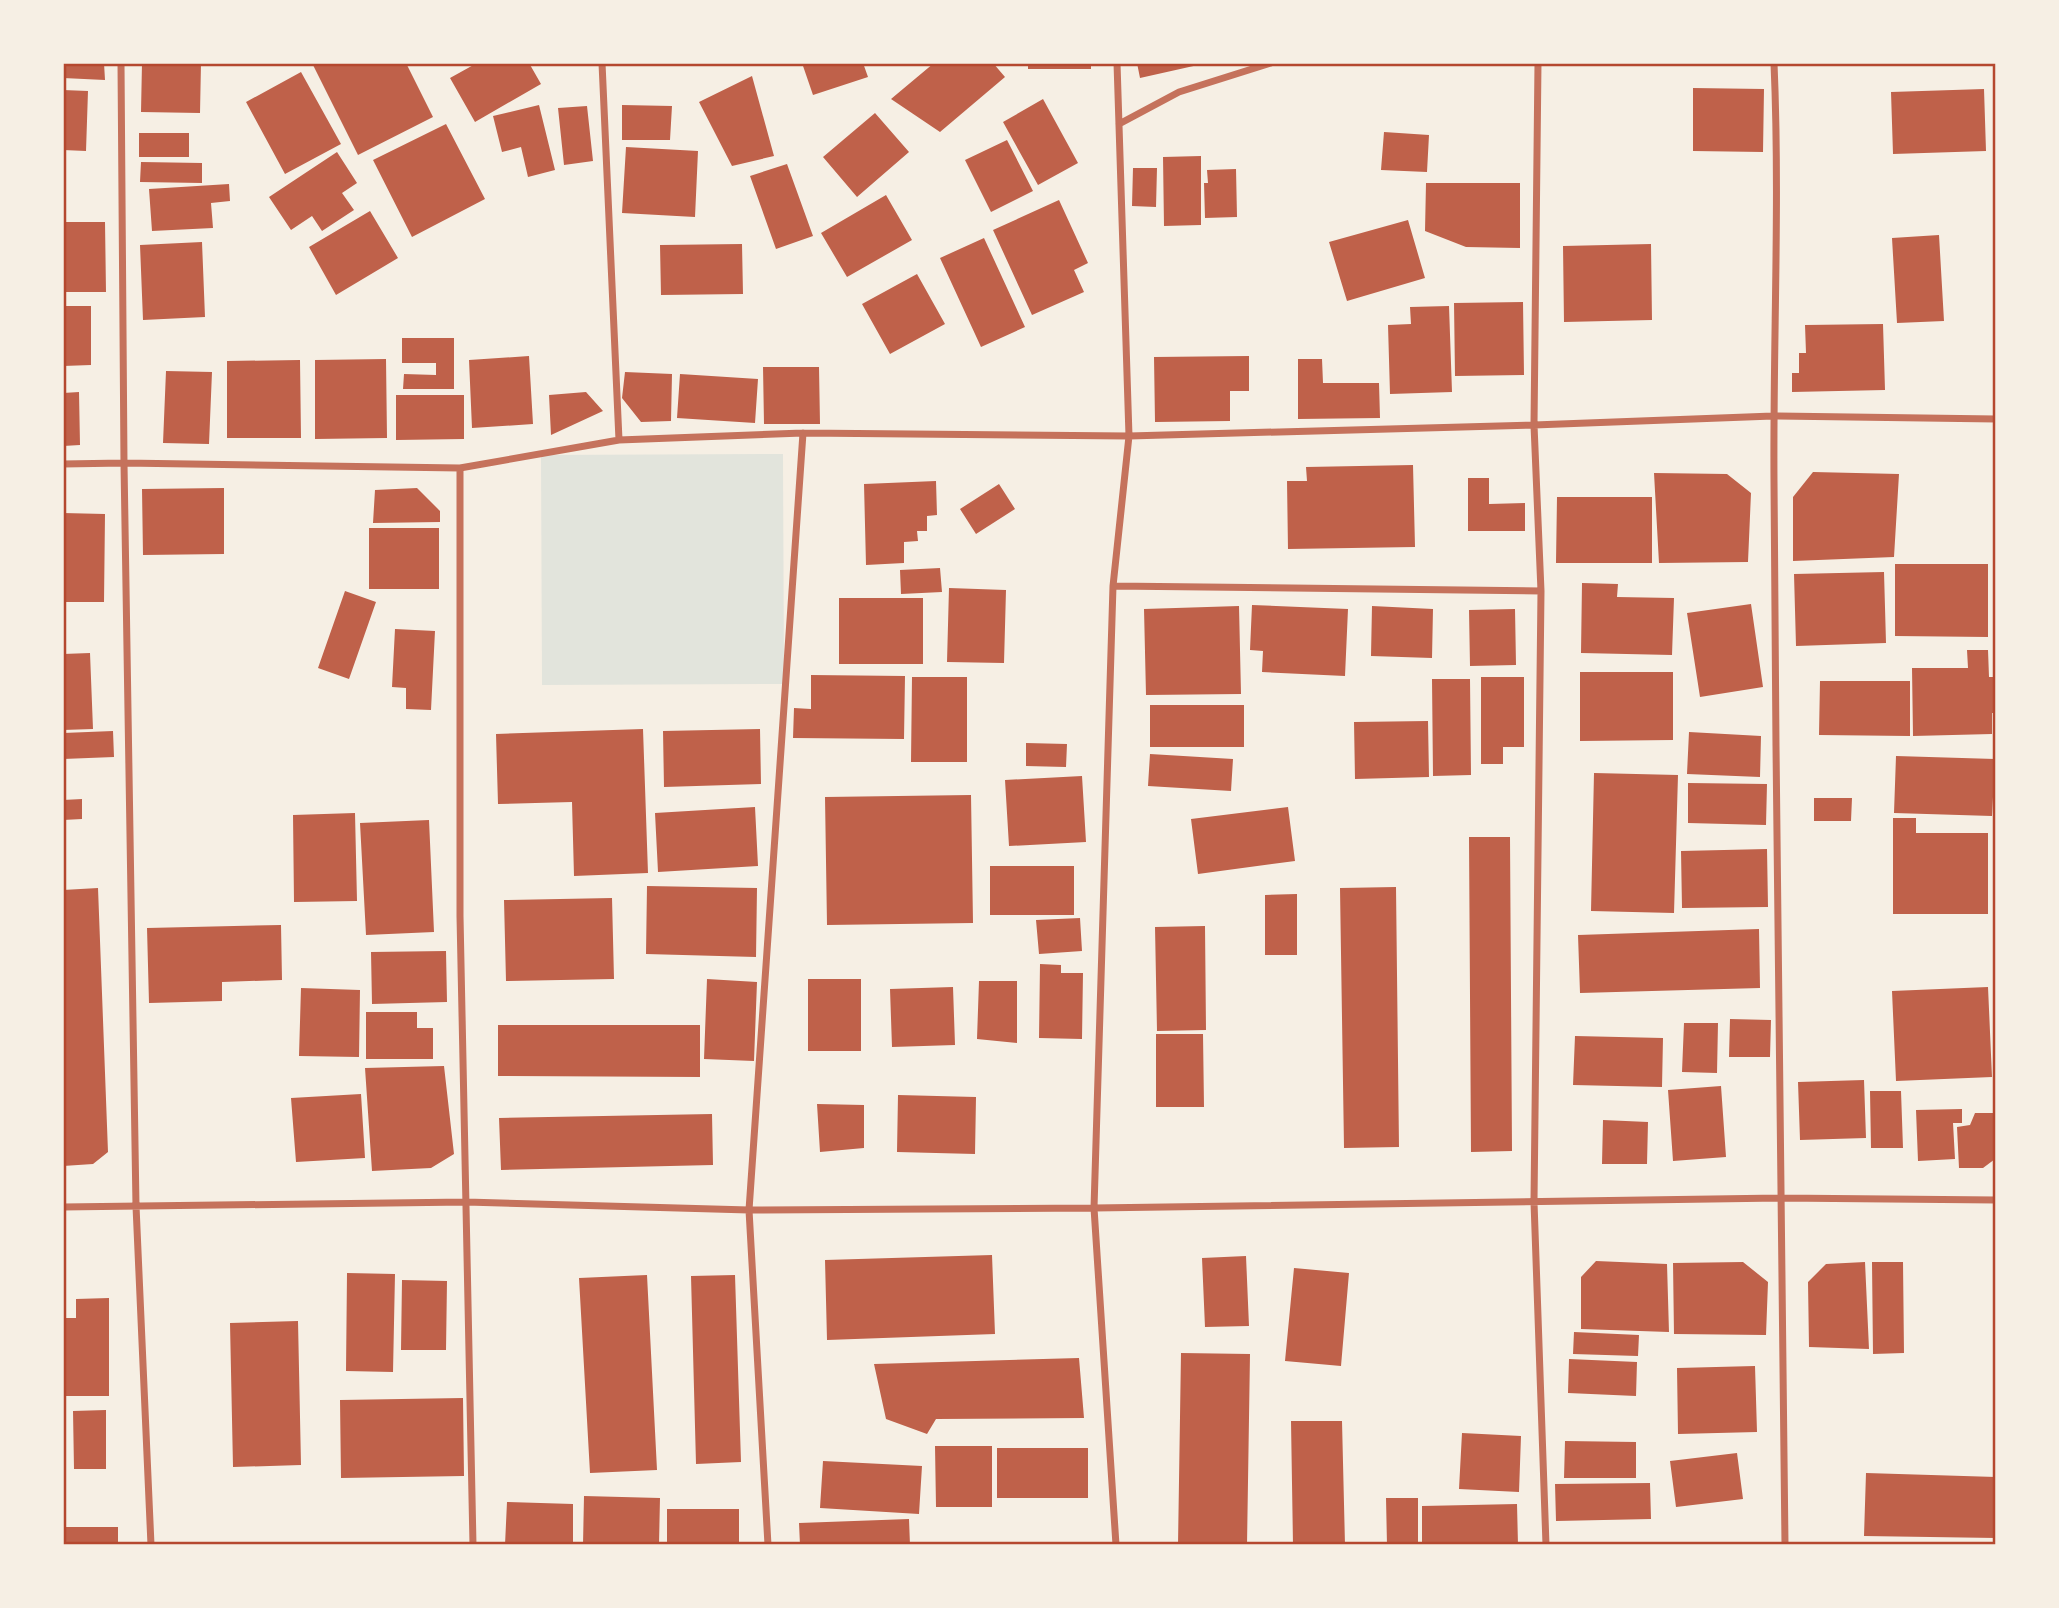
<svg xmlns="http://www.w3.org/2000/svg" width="2059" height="1608" font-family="'Asap Condensed',sans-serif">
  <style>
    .green { fill: #e2e4dc }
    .building { fill: #bf614a }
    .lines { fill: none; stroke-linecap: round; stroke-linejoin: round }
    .minor { stroke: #c5725c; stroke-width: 7 }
    .neatline { fill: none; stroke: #b5482f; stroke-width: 2.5 }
  </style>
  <rect width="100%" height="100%" fill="#f6efe4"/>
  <path class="green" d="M783,454L784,684L542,685L541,455Z"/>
  <path class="building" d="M63,63H104L105,80L63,78Z
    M142,63H201L200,113L141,112Z
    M312,63H406L433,117L358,155Z
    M477,63H529L541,84L475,122L450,78Z
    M802,63H863L868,77L813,95Z
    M934,63H993L1005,77L940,132L891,99Z
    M1028,63H1091V69H1028Z
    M1137,63H1198V65L1140,78Z
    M301,72L341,144L285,174L246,102Z
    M752,76L774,156L732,166L699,102Z
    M1693,88L1764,89L1763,152L1693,151Z
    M1984,89L1986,151L1893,154L1891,92Z
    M63,90L88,91L86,151L63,150Z
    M1043,99L1078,163L1038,185L1003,122Z
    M539,105L555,170L528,177L521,147L502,152L493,116Z
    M622,105L672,106L670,140H622Z
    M587,106L593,161L564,165L558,108Z
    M875,113L909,152L857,197L823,157Z
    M446,124L485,199L412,237L373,160Z
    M1384,132L1429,135L1427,172L1381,170Z
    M139,133H189V157H139Z
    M1007,140L1033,191L991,212L965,160Z
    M626,147L698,151L695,217L622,213Z
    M337,152L357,183L342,193L354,210L322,231L312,216L291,230L269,197Z
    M1201,156V225L1164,226L1163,157Z
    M141,162L202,163V183L140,182Z
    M787,164L813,236L776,249L750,176Z
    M1133,168H1157L1156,207L1132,206Z
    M1236,169L1237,217L1205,218L1204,183H1208L1207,170Z
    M1426,183H1520V248L1466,247L1425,231Z
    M229,184L230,201L211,203L213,228L152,231L149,189Z
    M886,195L912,240L847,277L821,233Z
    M1059,200L1088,263L1074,270L1084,292L1032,315L993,230Z
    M370,211L398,258L336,295L309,247Z
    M1408,220L1425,278L1347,301L1329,242Z
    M63,222H105L106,292H63Z
    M1939,235L1944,321L1897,323L1892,238Z
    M984,238L1025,327L981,347L940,258Z
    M202,242L205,317L143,320L140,245Z
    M742,244L743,294L661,295L660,245Z
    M1651,244L1652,320L1564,322L1563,246Z
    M917,274L945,324L890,354L862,304Z
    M1523,302L1524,375L1455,376L1454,303Z
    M63,306H91V365L63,366Z
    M1449,306L1452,392L1390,394L1388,325L1411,324L1410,307Z
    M1883,324L1885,390L1792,392V373H1799V353H1806L1805,325Z
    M402,338H454V389H403L404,374L436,375V363H402Z
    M529,356L533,424L472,428L469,360Z
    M1249,356V391H1230V421L1155,422L1154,357Z
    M386,359L387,438L315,439V360Z
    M1298,359H1322L1323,383H1379L1380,418L1298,419Z
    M300,360L301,438H227V361Z
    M763,367H819L820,424H764Z
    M166,371L212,372L209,444L163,443Z
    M625,372L672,374L671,421L641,422L622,398Z
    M680,374L758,379L755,423L677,418Z
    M79,392L80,445L63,446V393Z
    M586,392L603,411L551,435L549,395Z
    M396,395H464V439L396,440Z
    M1413,465L1415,547L1288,549L1287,481H1307L1306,467Z
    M1813,472L1899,474L1894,557L1793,561V497Z
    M1654,473L1727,474L1751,493L1748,562L1659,563Z
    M1468,478H1489V504L1525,503V531H1468Z
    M936,481L937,515L927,516V531H917L918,541L904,542V563L866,565L864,484Z
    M999,484L1015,509L976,534L960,509Z
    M224,488V554L143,555L142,489Z
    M417,488L440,511V522L373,523L375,490Z
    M1557,497H1652V563H1556Z
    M63,513L105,514L104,602H63Z
    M369,528H439V589H369Z
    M1895,564H1988V637L1895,636Z
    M940,568L942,592L901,594L900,570Z
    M1884,572L1886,643L1796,646L1794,574Z
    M1582,583L1618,584L1617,597L1674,598L1672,655L1581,653Z
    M949,588L1006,590L1004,663L947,662Z
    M345,591L376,602L349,679L318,668Z
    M839,598H923V664H839Z
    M1751,604L1763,687L1700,697L1687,613Z
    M1252,605L1348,609L1345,676L1262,672L1263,651L1250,650Z
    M1239,606L1241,694L1146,695L1144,609Z
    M1372,606L1433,609L1432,658L1371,656Z
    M1515,609L1516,665L1470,666L1469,610Z
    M395,629L435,631L431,710L406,709V688L392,687Z
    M1967,650H1988L1989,677H1996V713H1992V734L1913,736L1912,668H1968Z
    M90,653L93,729L63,730V654Z
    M1580,672H1673V740L1580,741Z
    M811,675L905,676L904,739L793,738L794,708L811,709Z
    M912,677H967V762H911Z
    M1481,677H1524V747H1503V764H1481Z
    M1432,679H1470L1471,775L1433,776Z
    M1820,681H1910V736L1819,735Z
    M1150,705H1244V747H1150Z
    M1428,721L1429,777L1355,779L1354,722Z
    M643,729L648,873L574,876L572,802L498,804L496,734Z
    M760,729L761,784L664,787L663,731Z
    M113,731L114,757L63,759V733Z
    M1689,732L1761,736L1760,777L1687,774Z
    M1026,743L1067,744L1066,767L1026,766Z
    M1150,754L1233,759L1231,791L1148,786Z
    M1896,756L1995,759L1992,816L1894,813Z
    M1594,773L1678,775L1674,913L1591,911Z
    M1082,776L1086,842L1009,846L1005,780Z
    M1688,783L1767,784L1766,825L1688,823Z
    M971,795L973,923L827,925L825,797Z
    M1814,798H1852L1851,821H1814Z
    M82,799V819L63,820V800Z
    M755,807L758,866L658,872L655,813Z
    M1288,807L1295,861L1198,874L1191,819Z
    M355,813L357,901L294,902L293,815Z
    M1893,818H1916V833H1988V914H1893Z
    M429,820L434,932L366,935L360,823Z
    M1469,837H1510L1512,1151L1471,1152Z
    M1767,849L1768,907L1682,908L1681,851Z
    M990,866H1074V915H990Z
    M647,886L757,888L756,957L646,954Z
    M1396,887L1399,1147L1344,1148L1340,888Z
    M98,888L108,1152L93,1164L63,1166V890Z
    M1297,894V955H1265V895Z
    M612,898L614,979L506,981L504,900Z
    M1080,918L1082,951L1039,954L1036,920Z
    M281,925L282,980L222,982V1001L149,1003L147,928Z
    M1205,926L1206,1030L1157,1031L1155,927Z
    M1759,929L1760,988L1580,993L1578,935Z
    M446,951L447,1002L372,1004L371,952Z
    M1040,964L1061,965V973H1083L1082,1039L1039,1038Z
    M707,979L757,982L754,1061L704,1059Z
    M808,979H861V1051H808Z
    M979,981H1017V1043L977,1039Z
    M953,987L955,1045L892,1047L890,989Z
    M1988,987L1992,1077L1896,1081L1892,991Z
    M301,988L360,990L359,1057L299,1056Z
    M366,1012H417V1028H433V1059H366Z
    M1730,1019L1771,1020L1770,1057H1729Z
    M1684,1023H1718L1717,1073L1682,1072Z
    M498,1025H700V1077L498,1076Z
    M1156,1034H1203L1204,1107H1156Z
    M1575,1036L1663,1038L1662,1087L1573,1085Z
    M444,1066L454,1154L431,1168L372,1171L365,1068Z
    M1864,1080L1866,1138L1800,1140L1798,1082Z
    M1721,1086L1726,1157L1673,1161L1668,1090Z
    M1870,1091H1901L1903,1148H1871Z
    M361,1094L365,1158L296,1162L291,1098Z
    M898,1095L976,1097L975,1154L897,1152Z
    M817,1104L864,1105V1148L820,1152Z
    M1962,1109V1123H1953L1955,1159L1918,1161L1916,1110Z
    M1975,1113H1996L1995,1159L1983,1168H1959L1957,1127L1970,1125Z
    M712,1114L713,1165L501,1170L499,1118Z
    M1603,1120L1648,1122L1647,1164H1602Z
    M992,1255L995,1334L827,1340L825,1260Z
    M1246,1256L1249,1326L1205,1327L1202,1258Z
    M1596,1261L1667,1264L1669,1332L1581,1329V1277Z
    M1743,1262L1768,1282L1766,1335L1674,1334L1673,1263Z
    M1865,1262L1869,1349L1809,1347L1808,1282L1826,1264Z
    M1872,1262H1903L1904,1353L1873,1354Z
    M1294,1268L1349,1273L1341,1366L1285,1361Z
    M347,1273L395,1274L393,1372L346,1371Z
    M647,1275L657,1470L590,1473L579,1278Z
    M735,1275L741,1462L696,1464L691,1276Z
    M402,1280L447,1281L446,1350H401Z
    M109,1298V1396H63V1318H76V1299Z
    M298,1321L301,1465L233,1467L230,1323Z
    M1574,1332L1639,1335L1638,1356L1573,1354Z
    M1181,1353L1250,1354L1247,1545H1178Z
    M1079,1358L1084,1418L936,1419L927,1434L886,1419L874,1364Z
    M1569,1359L1637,1362L1636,1396L1568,1393Z
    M1755,1366L1757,1432L1678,1434L1677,1368Z
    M463,1398L464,1476L341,1478L340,1400Z
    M106,1410V1469H74L73,1411Z
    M1291,1421H1342L1345,1545H1293Z
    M1462,1433L1521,1436L1519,1492L1459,1489Z
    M1565,1441L1636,1442V1478H1564Z
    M935,1446H992V1507H936Z
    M997,1448H1088V1498H997Z
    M1737,1453L1743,1499L1676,1507L1670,1461Z
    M823,1461L922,1466L919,1514L820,1508Z
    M1866,1473L1996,1477V1538L1864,1536Z
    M1650,1483L1651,1519L1556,1521L1555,1484Z
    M584,1496L660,1498L659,1545H583Z
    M1386,1498H1418V1545H1387Z
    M507,1502L573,1504V1545H505Z
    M1517,1504L1518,1545H1422V1506Z
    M667,1509H739V1545H667Z
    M909,1519L910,1545H800L799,1523Z
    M63,1527H118V1545H63Z"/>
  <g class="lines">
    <path class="minor" d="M121,63L124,463L136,1206L151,1545
      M602,63L619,440
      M1538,63L1534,425L1541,591L1534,1202L1546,1545
      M1774,63C1780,202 1773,341 1774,480C1777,835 1778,1190 1785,1545
      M1119,124L1179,92L1271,63
      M63,464L124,463L460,468L619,440L803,433L1129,436L1534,425L1773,416L1996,419
      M460,468V916L473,1545
      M1113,586L1541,591
      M63,1207L466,1202L749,1210L1094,1208L1780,1198L1996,1200
      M768,1545L749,1210L803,433
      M1116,1545L1094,1208L1113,586L1129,436L1117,63"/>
  </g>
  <rect width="2059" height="1608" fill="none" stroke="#f6efe4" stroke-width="130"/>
  <rect x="65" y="65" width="1929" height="1478" class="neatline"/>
</svg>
